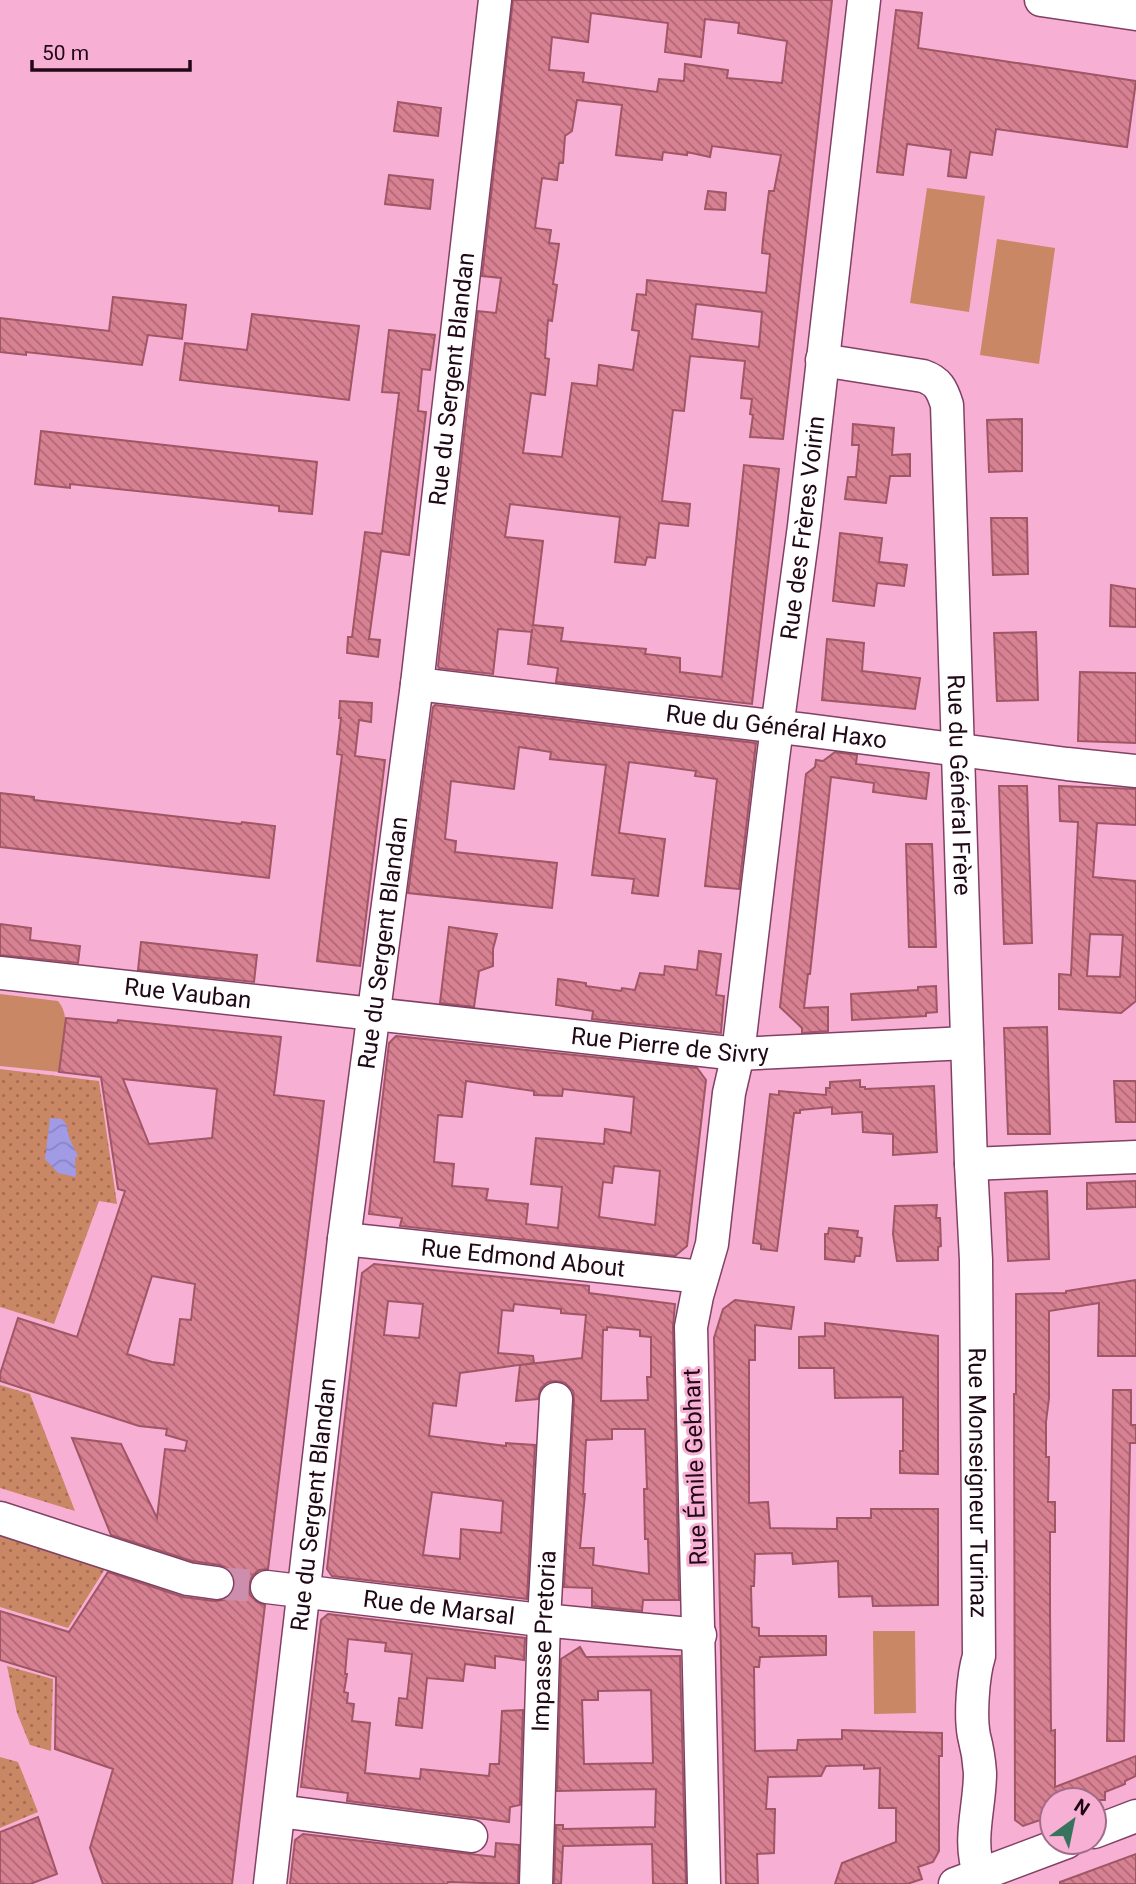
<svg xmlns="http://www.w3.org/2000/svg" width="1136" height="1884" font-family="Roboto,sans-serif">
  <style>
    .grass { fill: #ca8765 }
    .park { fill: url(#park-dots) }
    .water { fill: url(#water-waves) }
    .building { fill: url(#building-back-hatch); stroke: #9f5665; stroke-width: 2; fill-rule: evenodd }
    .lines { fill: none; stroke-linecap: round; stroke-linejoin: round }
    .minor-tunnel { stroke: #cd8eae; stroke-width: 32; stroke-dasharray: 32 16; stroke-linecap: butt }
    .minor-casing { stroke: #814164; stroke-width: 35 }
    .minor { stroke: #fff; stroke-width: 32 }
    .labels { text-anchor: middle; dominant-baseline: central; stroke-width: 6; stroke-linejoin: round; paint-order: stroke }
    .street-label { font-size: 24px; fill: #210816; stroke: #f8afd4 }
  </style>
  <defs>
    <pattern id="park-dots" width="8" height="8" patternUnits="userSpaceOnUse" patternTransform="scale(1.75)"><rect width="8" height="8" fill="#ca8765"/><path d="M2 2h.1M6 6h.1" fill="none" stroke="#a46c52" stroke-width="1.8" stroke-linecap="round"/></pattern>
    <pattern id="water-waves" width="16" height="10" patternUnits="userSpaceOnUse" patternTransform="scale(1.75)"><rect width="16" height="10" fill="#a19ae5"/><path d="M0 5q4-4 8 0t8 0" fill="none" stroke="#8a83c4"/></pattern>
    <pattern id="building-back-hatch" width="6" height="6" patternUnits="userSpaceOnUse" patternTransform="scale(1.75)"><rect width="6" height="6" fill="#d88192"/><path d="M-1 5l2 2M0 0l6 6M5-1l2 2" fill="none" stroke="#af6876"/></pattern>
  </defs>
  <rect width="100%" height="100%" fill="#f8afd4"/>
  <path class="grass" d="M927,188L985,196L969,312L910,303Z
    M997,239L1055,248L1039,364L980,355Z
    M0,994L58,1001C73,1018 62,1052 59,1072L0,1066Z
    M873,1631H915L916,1713L874,1714Z"/>
  <path class="park" d="M0,1069L99,1081L117,1204L99,1201L54,1324L0,1307Z
    M0,1385L30,1394L75,1511L0,1488Z
    M0,1533L105,1569L68,1628L0,1607Z
    M7,1666L53,1679L51,1751L30,1745L17,1713Z
    M0,1757L18,1762L38,1812L0,1828Z"/>
  <path class="water" d="M50,1118L62,1119L67,1125C67,1137 73,1145 78,1156L75,1158L76,1177L58,1173L45,1159Z"/>
  <path class="building" d="M513,0H832L783,439L750,437L753,415L750,414L752,399L741,398L745,361L690,356L684,411L673,410L662,501L690,504L688,526L659,523L655,558L647,557L645,565L615,562L620,517L510,504L505,537L543,541L533,625L563,628L561,641L646,649L645,654L680,658V672L722,677L744,465L779,469L752,704L556,682L558,668L528,664L532,629V632L498,629L493,674L439,668L438,666L478,311L496,313L501,278L482,276ZM591,13L668,23L665,52L701,57L705,19L739,23L738,33L787,41L782,83L727,78L728,70L685,64L684,81L659,79L657,92L583,82L584,73L549,70L552,37L588,42ZM577,100L622,105L616,155L662,160L663,152L687,155V152L710,157L712,146L781,155L774,191H769L763,240L762,253L770,254L766,293L647,280L646,295L637,294L632,330L639,331L633,370L599,365L597,386L572,383L562,457L523,453L531,393L545,395L549,359L545,358L548,320L552,321L557,285L553,284L559,244L549,243L551,230L535,228L542,178L557,180L559,163H563L565,136L572,131ZM696,304L762,312L759,347L692,339Z
    M896,10L922,13L918,48L1136,81L1127,147L996,129L992,155L970,152L966,178L948,176L951,150L907,144L903,175L877,172Z
    M398,102L441,108L438,136L394,131Z
    M389,175L433,180L430,209L385,204Z
    M708,191L726,193L725,210L705,209Z
    M113,297L186,305L182,339L148,335L142,365L26,352V355L0,352V318L109,331Z
    M252,314L359,326L349,400L180,380L185,343L247,350Z
    M389,330L435,335L430,370L422,369L418,411L426,412L409,555L381,551L369,639L380,640L378,657L347,653L348,637H352L365,532L382,534L399,393L382,392Z
    M1022,419V471L989,472L987,420Z
    M853,424L894,428L892,455L910,454V476H890L886,503L845,499L848,477H856L859,445H852Z
    M41,431L317,462L312,514L279,511V506L70,484V488L35,484Z
    M991,518H1027L1028,574L993,575Z
    M840,533L882,538L879,562L907,565L904,586L877,583L874,606L833,601Z
    M1111,585L1136,589V627L1110,626Z
    M1036,632L1038,700L997,701L994,633Z
    M827,639L864,643L862,671L920,678L915,709L822,700Z
    M1080,672L1136,673V743L1078,741Z
    M340,701L372,703L371,722L359,720L355,756L385,760L360,966L317,961L342,755L337,754L341,718H339Z
    M435,705L756,743L739,889L705,886L717,779L695,776L696,771L629,762L619,833L665,839L658,896L632,893L634,879L592,875L606,765L550,759L551,752L519,747L514,789L451,781L445,839L456,841L455,852L557,863L552,908L408,893L433,707Z
    M835,752L857,755L856,764L929,773L926,799L873,792L874,783L831,777L810,974H808L804,1008L828,1007V1031L802,1033V1028L780,1007L800,827L806,774L815,767L816,760L823,761Z
    M999,786H1027L1032,943L1004,944Z
    M1059,786L1136,789V825L1097,823L1093,877L1136,881V1001L1121,1013L1059,1009V974L1071,975L1078,822L1060,821ZM1090,934L1123,935L1120,977L1087,976Z
    M0,793L34,797V800L241,824L242,822L275,826L269,878L0,847Z
    M906,844H932L936,947H909Z
    M0,924L31,928L30,940L80,946L78,963L0,955Z
    M449,927L497,934L493,949V966L479,971L474,1007L440,1003Z
    M141,942L257,955L254,982L138,970Z
    M699,951L721,954L716,995L724,996L721,1033L592,1019L593,1011L556,1005L558,979L586,983V986L621,991L622,988L635,990L640,973L664,975L665,966L697,970Z
    M936,986L937,1012L926,1013V1016L852,1020L851,994L918,990V987Z
    M66,1018L117,1023L118,1020L281,1037L274,1095L324,1101L268,1569L259,1570L253,1575L249,1584L250,1595L257,1602L265,1605L232,1884H103L90,1848L113,1769L55,1749L56,1677L0,1660V1611L69,1632L108,1572L183,1597L214,1601L223,1600L231,1595L235,1585L234,1575L229,1569L220,1565L192,1561L111,1535L72,1438L121,1444L157,1518L165,1449L185,1451L187,1441L166,1435L167,1429L139,1426L0,1381V1374L18,1318L77,1337L125,1191L118,1189L101,1077L59,1072ZM123,1079L217,1089L212,1138L149,1144ZM152,1276L195,1284L191,1320L180,1319L174,1365L152,1362L127,1354Z
    M1047,1027L1050,1134H1008L1004,1028Z
    M396,1036L697,1068L706,1080L687,1246L675,1256L400,1226L402,1218L369,1214L389,1043ZM466,1081L534,1091V1095L562,1096L563,1089L634,1097L631,1133L605,1129L604,1144L536,1138L531,1184L562,1187L558,1228L526,1224L528,1204L486,1200L488,1189L452,1186L454,1164L434,1162L438,1115L462,1117ZM614,1166L660,1171L655,1225L599,1217L603,1182L612,1183Z
    M860,1080V1087H865V1089L934,1086L937,1152L893,1155V1134L863,1132L862,1112L832,1114V1107L800,1110V1113H794L777,1251L761,1249V1244L753,1243L770,1094L779,1095V1091L826,1095V1088H830V1082Z
    M1114,1081H1136V1122H1116Z
    M1136,1181V1207L1087,1209V1183Z
    M1047,1191L1049,1259L1008,1261L1005,1193Z
    M937,1205L936,1218H940L941,1246L938,1247V1260L897,1261L893,1234L895,1206Z
    M829,1228L858,1231L857,1237L862,1238L860,1256H855L854,1262L825,1259V1234H828Z
    M374,1264L589,1286V1293L675,1304L673,1327L679,1600H643L642,1611L592,1606V1588L564,1587L574,1400L573,1391L565,1383L556,1381L548,1382L541,1388L538,1399L516,1401L520,1365L582,1358L586,1315L561,1313V1309L514,1304L513,1311L502,1310L498,1353L533,1356L534,1363L460,1373L456,1406L433,1403L429,1436L506,1446V1443L535,1445L527,1599L332,1576L327,1569L362,1273ZM388,1301L423,1304L419,1338L384,1335ZM607,1327L640,1330V1336L651,1337V1377H647L648,1400L601,1401L603,1330H607ZM612,1429H645L647,1489H644L645,1539H648L649,1574L593,1565L594,1548H580L585,1494H583L586,1440L612,1439ZM432,1492L503,1501L501,1533L461,1529L460,1559L423,1555Z
    M1136,1280V1356H1098L1099,1303L1049,1311V1398L1046,1422V1457H1049L1048,1502H1055V1532H1050V1611L1051,1731L1055,1730V1787L1136,1756V1776L1125,1781V1784L1105,1792V1800H1052V1816L1023,1826L1015,1820L1014,1394H1016V1294L1066,1293V1291Z
    M735,1300L794,1307L791,1329L755,1325V1360H749V1503L768,1502L770,1528L837,1529V1518H871V1509H938V1605L873,1606L872,1596L839,1597L838,1561L793,1564L792,1553L755,1554L754,1586H751L752,1627L759,1628V1636H826V1655L760,1657L759,1667H754L755,1751L797,1750L798,1740L842,1739V1730L942,1733V1756H939V1851L933,1862L918,1867L922,1879L907,1884H835L842,1863L896,1842V1808H879L880,1768L864,1769V1765L826,1766L821,1776L768,1777L766,1809H775L774,1853L757,1854L758,1884H726L714,1338L723,1309Z
    M825,1323L938,1336V1474L900,1473V1451H903V1397L835,1398L834,1368H799V1337L825,1336Z
    M1113,1390H1131V1425H1136V1443H1130L1124,1741H1107Z
    M328,1614L525,1638L524,1660L495,1656V1668L465,1664L463,1681L427,1678L422,1728L396,1725L399,1698L407,1699L412,1654L385,1651L386,1643L348,1639L345,1674H347L344,1692L348,1693L347,1703L354,1704L352,1721L370,1723L365,1773L420,1779L421,1769L489,1776L490,1764H499L502,1711L523,1710L520,1805L510,1807L509,1822L347,1801L348,1793L301,1787L321,1620Z
    M580,1647L586,1657L680,1656L686,1884H653L652,1844L563,1846L561,1884H554L556,1825H563V1829L655,1827L656,1789L557,1791L561,1659ZM651,1690L653,1763L584,1764L582,1700H598V1691Z
    M38,1817L57,1874L30,1884H0V1832Z
    M303,1834L495,1857L496,1843L519,1845L518,1884L448,1882L447,1884H290L295,1840Z
    M1136,1854V1884H1060V1882Z"/>
  <g class="lines">
    <path class="minor-tunnel" d="M217,1583L267,1587"/>
    <defs>
      <g id="minor">
        <path d="M1041,0L1136,14"/>
        <path id="s1" d="M822,360L923,376C938,381 942,389 947,405L971,1164L976,1260L979,1656C973,1675 970,1716 974,1736C978,1751 979,1757 980,1773C980,1808 967,1841 980,1875"/>
        <path id="s2" d="M417,684L806,730L1067,764L1136,771"/>
        <path id="s3" d="M0,973L738,1054L967,1043"/>
        <path d="M971,1164L1136,1157"/>
        <path id="s4" d="M344,1239L702,1277"/>
        <path d="M0,1518L188,1579L217,1583"/>
        <path id="s5" d="M267,1587L532,1619L700,1635"/>
        <path d="M279,1811L471,1836"/>
        <path d="M1094,1832L1136,1816"/>
        <path id="s6" d="M270,1884L344,1239L417,684L495,0"/>
        <path id="s7" d="M536,1884L544,1620L556,1399"/>
        <path id="s8" d="M704,1884L691,1327L697,1296L712,1244L729,1093L738,1054L773,758L804,526L864,0"/>
        <path d="M955,1884L1067,1842"/>
      </g>
    </defs>
    <use href="#minor" class="minor-casing"/>
    <use href="#minor" class="minor"/>
  </g>
  <g class="labels">
    <g class="street-label">
      <text stroke="none"><textPath href="#s6" startOffset="1516">Rue du Sergent Blandan</textPath></text>
      <text stroke="none"><textPath href="#s8" startOffset="1365">Rue des Frères Voirin</textPath></text>
      <text stroke="none"><textPath href="#s2" startOffset="362">Rue du Général Haxo</textPath></text>
      <text stroke="none"><textPath href="#s1" startOffset="522">Rue du Général Frère</textPath></text>
      <text stroke="none"><textPath href="#s6" startOffset="948">Rue du Sergent Blandan</textPath></text>
      <text stroke="none"><textPath href="#s3" startOffset="189">Rue Vauban</textPath></text>
      <text stroke="none"><textPath href="#s3" startOffset="674">Rue Pierre de Sivry</textPath></text>
      <text stroke="none"><textPath href="#s4" startOffset="180">Rue Edmond About</textPath></text>
      <text transform="translate(695 1467) rotate(-92)">Rue Émile Gebhart</text>
      <text stroke="none"><textPath href="#s1" startOffset="1220">Rue Monseigneur Turinaz</textPath></text>
      <text stroke="none"><textPath href="#s6" startOffset="382">Rue du Sergent Blandan</textPath></text>
      <text stroke="none"><textPath href="#s5" startOffset="173">Rue de Marsal</textPath></text>
      <text stroke="none"><textPath href="#s7" startOffset="243">Impasse Pretoria</textPath></text>
    </g>
  </g>
  <g transform="translate(1073 1821) rotate(33)"><circle r="33" fill="#f8afd4" stroke="#a26c88" stroke-width="2"/>
  <path d="M0-5L12 26L0 18L-12 26Z" fill="#38735e"/>
  <text y="-10" font-size="19" font-weight="bold" text-anchor="middle" fill="#210816">N</text>
  </g>
  <path d="M32 60v10h158v-10" fill="none" stroke="#210816" stroke-width="3.5"/>
  <text x="42" y="60" font-size="21" fill="#210816" stroke="#f8afd4" stroke-width="5" paint-order="stroke">50 m</text>
</svg>
